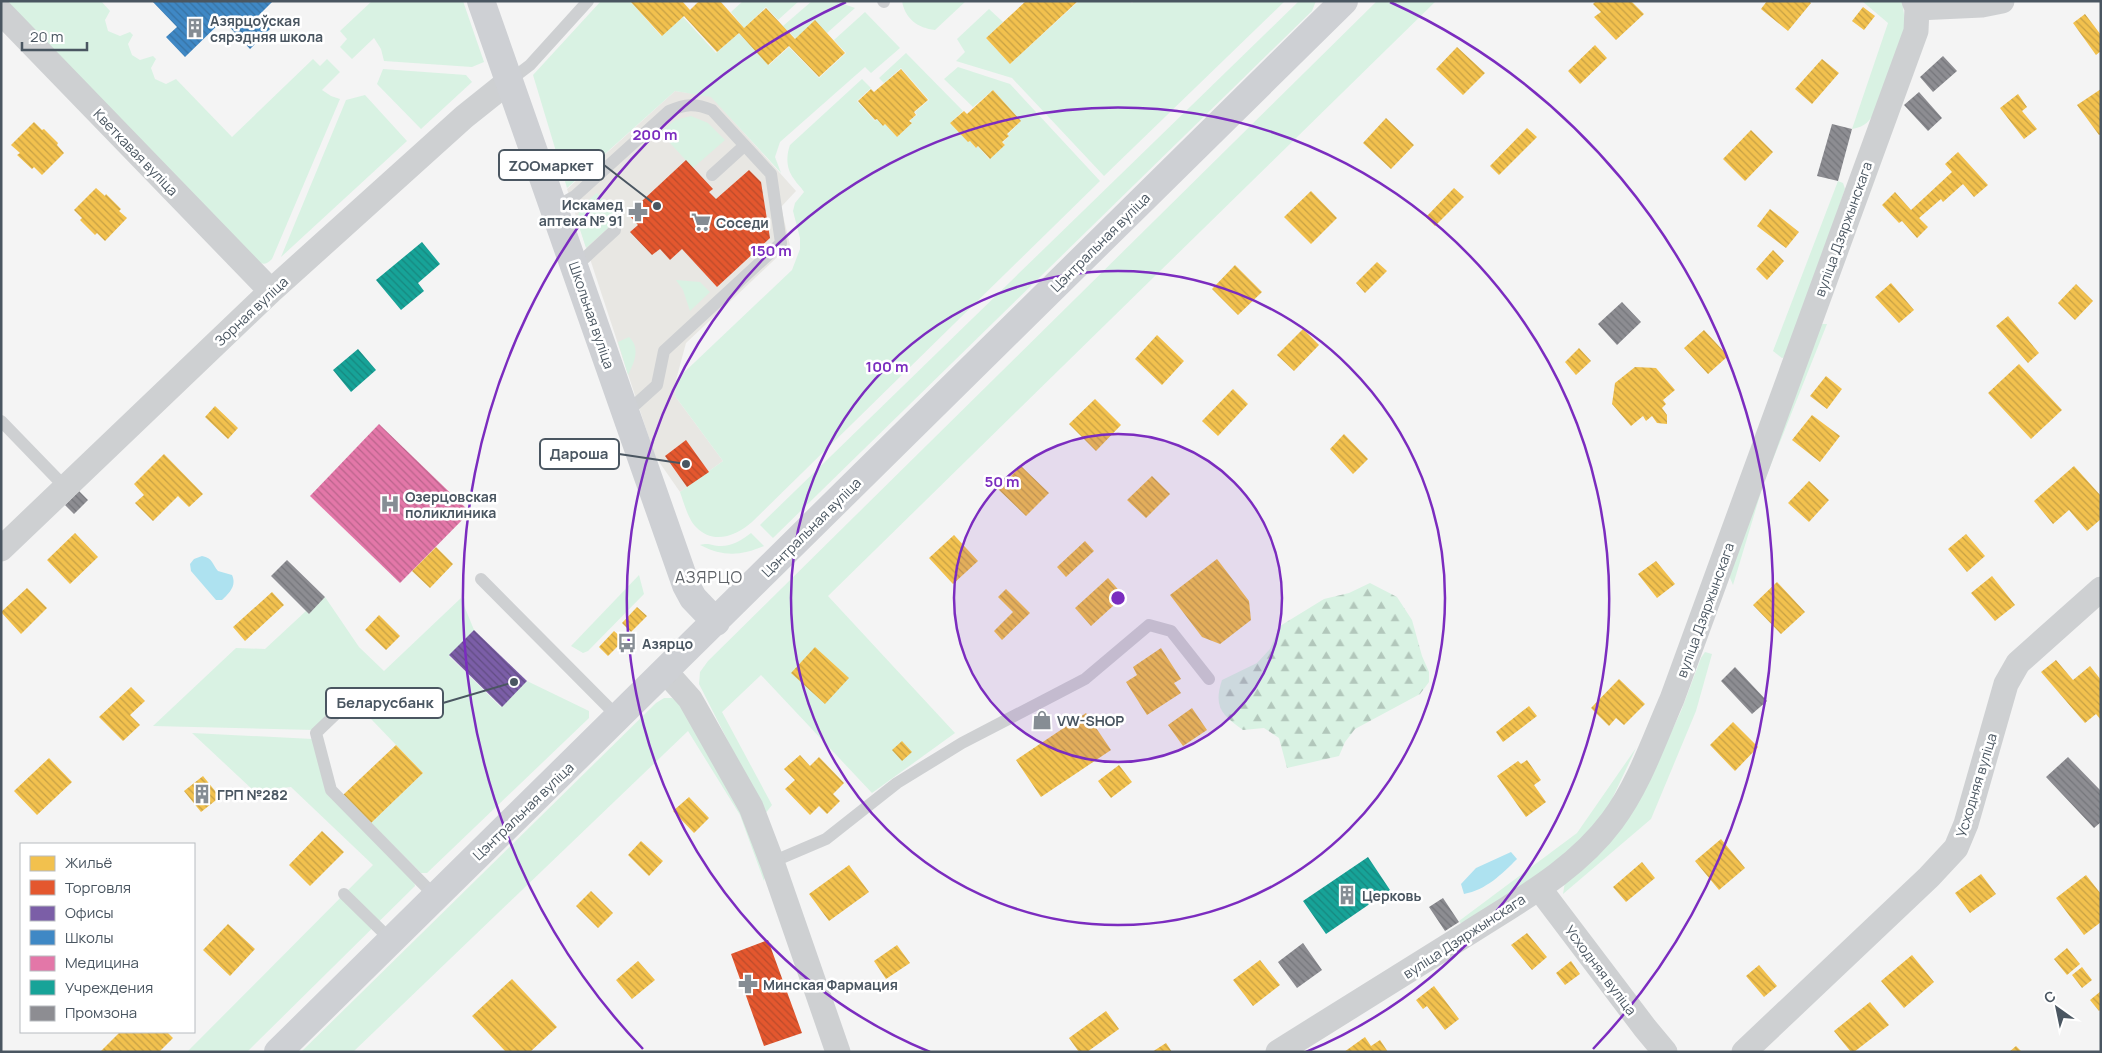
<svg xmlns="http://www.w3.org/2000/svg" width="2102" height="1053" font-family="Manrope,sans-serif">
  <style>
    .commercial { fill: #e8e7e3 }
    .grass { fill: #d9f2e3 }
    .forest { fill: url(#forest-firs) }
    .water { fill: #aee2f0 }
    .homes { fill: url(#homes-back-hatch) }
    .shops { fill: url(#shops-back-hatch) }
    .offices { fill: url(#offices-back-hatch) }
    .schools { fill: url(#schools-back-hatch) }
    .health { fill: url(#health-back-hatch) }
    .public { fill: url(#public-back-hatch) }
    .industry { fill: url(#industry-back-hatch) }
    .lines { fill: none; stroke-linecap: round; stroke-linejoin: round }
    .lane { stroke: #ced0d2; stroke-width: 12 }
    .street { stroke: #ced0d2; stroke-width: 25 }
    .secondary { stroke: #ced0d4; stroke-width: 28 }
    .ring { fill: none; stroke: #7b2cbf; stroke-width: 2.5 }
    .labels { text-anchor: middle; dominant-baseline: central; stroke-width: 5; stroke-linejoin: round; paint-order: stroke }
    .poi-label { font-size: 14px; font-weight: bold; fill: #4a5661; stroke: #fff; text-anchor: start }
    .street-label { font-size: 14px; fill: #4a5661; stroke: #fff }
    .quarter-label { font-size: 16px; letter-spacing: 1px; fill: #5f6368; stroke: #fff }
    .centre { fill: #7b2cbf; stroke: #fff; stroke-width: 2.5 }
    .ring-label { font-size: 15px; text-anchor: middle; font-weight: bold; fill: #7b2cbf; stroke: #fff; stroke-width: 5; stroke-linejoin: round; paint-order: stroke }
    .leader { fill: none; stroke: #4a5661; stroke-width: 2 }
    .callout-dot { fill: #4a5661; stroke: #fff; stroke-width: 2 }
    .callout { fill: #fff; stroke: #4a5661; stroke-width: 2 }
    .callout-label { font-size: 15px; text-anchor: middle; font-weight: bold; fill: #4a5661 }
  </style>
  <defs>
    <pattern id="forest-firs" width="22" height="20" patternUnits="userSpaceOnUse" patternTransform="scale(1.25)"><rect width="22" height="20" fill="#d9f2e3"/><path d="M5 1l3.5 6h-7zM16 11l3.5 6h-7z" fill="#b2c7bb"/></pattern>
    <pattern id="homes-back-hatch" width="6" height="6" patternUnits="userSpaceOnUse" patternTransform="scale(1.25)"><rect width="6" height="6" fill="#f2c14e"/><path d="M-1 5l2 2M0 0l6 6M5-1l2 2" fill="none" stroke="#c6a044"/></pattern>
    <pattern id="shops-back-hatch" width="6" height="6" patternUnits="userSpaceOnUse" patternTransform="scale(1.25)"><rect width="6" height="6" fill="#e4572e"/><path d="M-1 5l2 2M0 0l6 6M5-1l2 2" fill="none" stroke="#bb4b2b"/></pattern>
    <pattern id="offices-back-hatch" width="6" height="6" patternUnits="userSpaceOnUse" patternTransform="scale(1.25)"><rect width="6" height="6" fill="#7b5ea7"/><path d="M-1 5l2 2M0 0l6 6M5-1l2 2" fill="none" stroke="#624d84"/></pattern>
    <pattern id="schools-back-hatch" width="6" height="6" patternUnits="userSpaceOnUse" patternTransform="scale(1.25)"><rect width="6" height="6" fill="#3f88c5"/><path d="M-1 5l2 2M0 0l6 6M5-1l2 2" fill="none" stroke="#3772a3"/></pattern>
    <pattern id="health-back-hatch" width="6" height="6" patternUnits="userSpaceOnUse" patternTransform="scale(1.25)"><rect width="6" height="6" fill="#e377a8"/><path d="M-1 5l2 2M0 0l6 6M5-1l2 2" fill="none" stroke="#ba648c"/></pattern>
    <pattern id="public-back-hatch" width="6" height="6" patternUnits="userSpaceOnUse" patternTransform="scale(1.25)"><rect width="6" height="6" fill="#17a398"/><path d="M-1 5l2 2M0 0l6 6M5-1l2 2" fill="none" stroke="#17887f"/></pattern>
    <pattern id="industry-back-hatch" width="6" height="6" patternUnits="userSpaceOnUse" patternTransform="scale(1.25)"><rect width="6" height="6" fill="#8d8d92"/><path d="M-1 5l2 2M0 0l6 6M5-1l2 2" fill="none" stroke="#75767b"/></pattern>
  </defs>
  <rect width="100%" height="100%" fill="#f4f4f4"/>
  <path class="commercial" d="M675,91L711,96L796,191L781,207L790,245L686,343L676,380L675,396L723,461L680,492L655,456L567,189Z"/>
  <path class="grass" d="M6,1H101L110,11L105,20L108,31L120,36L130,32L133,35L128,44L132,55L140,60L153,56L156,59L151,68L155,79L166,84L176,79L232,137L313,59L320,66L327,59L340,72L322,90L331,96L340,99L272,259C267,264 264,265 258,262Z
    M372,1H463L484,62L472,67L384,61L381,49L374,38L352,59L340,47L347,39L340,31Z
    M601,1H630L661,36L683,17L716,53L739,33L769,65L789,47L819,78L846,53L834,40L865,12L900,48L871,73L865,67L780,142L775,157L781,173L711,97L675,91L567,188L533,75Z
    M743,1H799L778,20L766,7L744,28L731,12Z
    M812,1H835L855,8L827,33L815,21L796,39L783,26Z
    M902,1H966L935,30C918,28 905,19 902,1Z
    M1079,1H1130L1132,3L1134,1H1285L1104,176L1012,78L956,61L965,52L957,39L989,9L1003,22L986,38L1010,64Z
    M1299,1H1316L1312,11L773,538L760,525Z
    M1377,1H1436L828,596L955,733L872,793L761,675L722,712L772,805L765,814L699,684L700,672L708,661Z
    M1862,1H1902L1906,27L1876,110C1870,121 1865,127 1852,129L1888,23Z
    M906,53L963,111L950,123L968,142L970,141L976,148L978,146L989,159L1005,145L1003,142L1009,136L1008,134L1021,121L993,90L973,107L944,79L958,67L1010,84L1100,181L752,522C736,536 713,545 696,527C688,519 684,503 680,492L723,461L675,396L676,380L792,270L800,249V238L793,211L795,203L804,192C801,187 797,184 794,179C786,169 786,156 790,145L862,79L871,88L857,101L875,121L877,119L883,126L885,124L897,137L912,123L910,120L917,115L915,112L929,100L901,68L884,83L879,78Z
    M383,69L466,75L472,82L421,129L377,84Z
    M365,95L407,141L281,257L346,100Z
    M691,116L708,123L725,140L693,168L660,132L675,120Z
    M1838,181L1843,183L1845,189L1788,356L1782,358L1773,351Z
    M597,193L619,218L586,248C577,218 570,215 597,193Z
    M676,280L700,282L710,292L690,311L683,290Z
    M1818,324H1827L1764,482L1733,585L1730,578V566Z
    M629,337C641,348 634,363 628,375L618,342Z
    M751,533L764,546C740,556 724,557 700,545C709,542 712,546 721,546C732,546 742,540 751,533Z
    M639,575L644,594L588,651L583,653L571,646Z
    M325,597L359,647L384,671L461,598L474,630L449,656L501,707L527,681L589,711V718L427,873H421L371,823L423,773L347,694L345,699L314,730L153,726L236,648L265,649L306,611L309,614Z
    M1705,652L1712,654L1696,711L1651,819L1563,894L1565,882L1647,784L1681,711L1701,658Z
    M664,698H672L679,703L708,744L767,868L764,881L740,815L688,731L353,1052H301L656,703Z
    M192,733L313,739L326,793L414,881L415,886L247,1052H187L373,865L291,787L254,791Z
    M1636,748L1605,814L1567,857L1464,927L1459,921L1577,833Z"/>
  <path class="forest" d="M1370,583L1397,597L1412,620L1422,656L1429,672V682L1420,694L1355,729L1345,742L1339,756L1287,768L1279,738L1264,728L1243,730C1222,715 1213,707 1222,680L1257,663L1270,649L1280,626L1324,599L1349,593Z"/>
  <path class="water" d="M202,556C213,558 212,564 218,571L232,575C237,586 229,593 222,600H216L191,571L190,564L194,559Z
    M1511,852L1517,859C1502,874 1486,890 1464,894L1461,884L1476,868Z"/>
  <path class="homes" d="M630,1H682L690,10L699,1H720L744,28L766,8L795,39L815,20L845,53L819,77L789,46L768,65L739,33L717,52L684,16L662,36Z
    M1026,1H1078L1010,64L986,38Z
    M1596,1H1631L1644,14L1616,40L1594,17L1601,12L1593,4Z
    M1767,1H1809L1811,3L1788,31L1761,9Z
    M1863,7L1875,16L1864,30L1852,21Z
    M2085,14L2101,35V51L2096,55L2073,23Z
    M1595,45L1607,58L1580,84L1568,71Z
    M1457,47L1485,73L1463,95L1436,69Z
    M1822,59L1839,73L1812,104L1795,89Z
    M901,69L928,100L914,112L916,115L909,121L912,123L897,137L885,124L883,126L877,119L875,120L858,101L871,89L874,92Z
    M2101,89V134L2099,135L2077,105Z
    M993,90L1021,121L1007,134L1009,136L1002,142L1005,145L990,159L978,146L976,148L970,141L968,142L950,123L964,111L967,114Z
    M2018,94L2027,107L2022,111L2037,129L2024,139L2000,108Z
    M1386,118L1414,145L1391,169L1363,143Z
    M34,122L42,130L44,129L58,143L57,145L64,153L42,175L34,167L32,169L17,155L20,153L11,145Z
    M1527,128L1537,137L1499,175L1490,166Z
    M1751,130L1773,152L1745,181L1723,159Z
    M1958,152L1988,185L1974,197L1963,184L1943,202L1941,199L1919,218L1928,227L1917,238L1902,221L1899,223L1882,205L1895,192L1911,210L1952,172L1945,164Z
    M96,188L105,196L106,194L121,209L119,211L127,218L105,241L97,233L95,235L80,220L82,218L74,210Z
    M1454,188L1464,197L1435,226L1426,217Z
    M1311,191L1337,218L1311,244L1284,217Z
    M1770,209L1799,232L1786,248L1757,226Z
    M1773,250L1784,261L1767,280L1756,269Z
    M1377,262L1387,271L1365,293L1356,283Z
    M1235,265L1262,292L1238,315L1212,289Z
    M1891,283L1914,310L1899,323L1875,297Z
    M2076,284L2093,301L2075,320L2058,303Z
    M2008,316L2039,353L2028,363L1996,326Z
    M1303,329L1319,345L1294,371L1277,355Z
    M1704,330L1728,356L1708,374L1684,348Z
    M1157,335L1184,361L1162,385L1135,359Z
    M1579,348L1591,361L1576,375L1565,362Z
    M2019,364L2062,410L2031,439L1988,393Z
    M1635,367L1656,368L1675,390L1663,400L1666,404L1662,408L1667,415V424L1657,423L1652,416L1646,421L1643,416L1631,426L1612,404L1615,383Z
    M1826,376L1842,389L1827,409L1810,396Z
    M1233,389L1248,404L1218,436L1202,421Z
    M1095,399L1121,425L1096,451L1069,424Z
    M215,406L238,428L228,439L205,417Z
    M1812,415L1840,436L1820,462L1792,440Z
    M1344,434L1368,459L1353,474L1330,449Z
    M164,454L203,494L189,507L178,496L153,521L135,503L144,495L134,484Z
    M1021,466L1049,493L1026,516L998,489Z
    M2074,466L2101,496V519L2087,531L2069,510L2053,524L2034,501Z
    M1152,476L1170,494L1146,518L1127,500Z
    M1809,481L1829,500L1809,522L1788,503Z
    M75,533L98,557L70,584L47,560Z
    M1966,534L1985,556L1967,572L1948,549Z
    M954,535L978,561L953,584L929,558Z
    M1085,541L1094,551L1066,577L1057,567Z
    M436,547L453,564L430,588L412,571Z
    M1217,559L1249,601L1251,620L1220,644L1202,637L1170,595Z
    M1656,561L1675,584L1657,598L1638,574Z
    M1992,576L2015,605L1995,621L1971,593Z
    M1108,578L1124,596L1091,626L1075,608Z
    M1777,582L1805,612L1781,634L1753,605Z
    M27,588L47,608L21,634L1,612Z
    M1006,589L1030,613L1002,640L994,631L1013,612L998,597Z
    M272,592L284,605L245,641L233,627Z
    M637,607L647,616L631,632L622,623Z
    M379,615L400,636L386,650L365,630Z
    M614,631L624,640L608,656L599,647Z
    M815,647L849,678L825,704L791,673Z
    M1161,648L1181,679L1174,683L1181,693L1147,715L1126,682L1137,675L1133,667Z
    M2056,660L2073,680L2090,666L2101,680V720L2096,714L2085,723L2041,672Z
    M1619,679L1645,704L1624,725L1616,718L1609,726L1591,708Z
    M131,687L145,701L130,715L140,725L123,741L99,717Z
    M1529,706L1537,716L1503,742L1496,732Z
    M1192,708L1207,730L1183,746L1168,725Z
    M1086,713L1111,750L1041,797L1016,760Z
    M1733,722L1758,747L1735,771L1710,745Z
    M902,741L912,752L902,761L892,750Z
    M396,745L423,773L371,823L343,795Z
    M800,755L810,766L819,757L844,783L833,794L840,801L827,814L819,806L810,815L785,789L795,780L784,769Z
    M49,758L72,782L37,815L14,791Z
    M1527,760L1541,780L1534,785L1546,802L1526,817L1497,776L1518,761L1521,764Z
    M1119,765L1132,782L1111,798L1098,781Z
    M203,776L220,797L201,812L184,791Z
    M689,797L709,818L694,833L673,811Z
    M322,831L344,852L310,886L289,865Z
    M1721,839L1745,868L1719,890L1695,861Z
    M641,841L663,861L649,876L628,855Z
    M1642,862L1655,878L1626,902L1613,887Z
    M849,865L869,892L829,921L809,894Z
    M1981,874L1996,894L1970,913L1955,893Z
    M2086,875L2101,894V922L2084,935L2056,898Z
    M591,891L613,913L598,928L576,906Z
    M228,924L255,949L230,976L203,950Z
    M1527,933L1547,957L1532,970L1511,945Z
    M897,945L910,963L886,979L874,961Z
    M2067,948L2080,964L2067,975L2054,959Z
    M1912,955L1934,982L1904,1008L1881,981Z
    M1260,960L1280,985L1253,1006L1233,980Z
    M638,961L655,980L632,999L616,980Z
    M1571,961L1580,974L1565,985L1556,973Z
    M1759,965L1777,986L1764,997L1746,976Z
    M2082,967L2092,980L2082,988L2072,975Z
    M512,979L557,1027L530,1052H506L472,1016Z
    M1434,986L1459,1019L1445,1030L1427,1006L1423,1009L1416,1000Z
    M2101,991V1009L2099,1011L2090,1000Z
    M1870,1002L1889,1025L1854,1052H1851L1834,1031Z
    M1106,1011L1119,1029L1087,1052H1079L1069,1038Z
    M120,1032H167L173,1038L159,1052H100Z
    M1365,1037L1371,1046L1380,1040L1388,1052H1344Z
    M1166,1043L1172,1052H1152Z
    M2016,1046L2022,1052H2009Z"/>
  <path class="shops" d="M686,160L713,189L709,192L716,199L749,170L761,182L770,238L717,287L682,249L670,260L660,249L652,255L630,232L638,225L628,214Z
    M686,440L709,472L687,487L665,456Z
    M768,940L802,1033L764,1046L731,954Z"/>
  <path class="offices" d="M474,630L527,681L502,707L449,655Z"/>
  <path class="schools" d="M152,1H273L258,16L270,29L250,49L223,20L185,57L166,37L177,27Z"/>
  <path class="health" d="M379,424L470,512L400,583L310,496Z"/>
  <path class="public" d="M422,242L440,264L418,283L424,291L401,310L376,280Z
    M358,349L376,370L351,392L333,370Z
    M1368,857L1390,890L1326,934L1303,901Z"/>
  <path class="industry" d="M1943,56L1957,71L1933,92L1920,77Z
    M1919,92L1942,118L1928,131L1904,105Z
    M1832,124L1852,129L1838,181L1817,176Z
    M1622,302L1641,322L1617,345L1598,324Z
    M79,491L88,500L74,514L65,505Z
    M287,560L325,597L309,614L271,576Z
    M1735,667L1767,701L1752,714L1721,681Z
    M2068,757L2101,791V822L2094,828L2046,777Z
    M1443,898L1459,922L1445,931L1429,907Z
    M1303,943L1322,970L1297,988L1278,962Z"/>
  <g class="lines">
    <path class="lane" d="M883,1L884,2
      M509,81L530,65L588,1
      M712,175L744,146
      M554,208L575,196L669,111C685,104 695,103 712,110L771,174L781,243L664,351L657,385L626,413
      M575,267L615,230
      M1,421L65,487
      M481,579L618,717
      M339,711L316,733L331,790L435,896
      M772,862L826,839L897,783L962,743L1085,679L1149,625L1171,631L1209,679
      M344,894L391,940"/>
    <path class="street" d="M1917,8L1982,5L2002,1
      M1,12L271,291
      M1,549L271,291L464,117L509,81
      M665,671L690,699L751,807L772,862L838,1052
      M1539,888L1645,1028L1665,1052
      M1278,1052C1341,1013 1404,974 1467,934C1518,901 1575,871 1612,821C1639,785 1654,740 1672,699L1916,31L1917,8L1914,1
      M1744,1052L1929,877L1956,848L1966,824L2006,684L2018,663L2101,589"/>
    <path class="secondary" d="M481,1L686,585L693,598L716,622
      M278,1052L1344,1"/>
  </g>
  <circle cx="1118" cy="598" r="164" fill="#7b2cbf" fill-opacity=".12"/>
  <g class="ring">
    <circle cx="1118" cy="598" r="164"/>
    <circle cx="1118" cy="598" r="327"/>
    <path d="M930 1052A491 491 0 1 1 1306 1052"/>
    <path d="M643 1049A655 655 0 0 1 846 2M1390 2A655 655 0 0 1 1593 1049"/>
  </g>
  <defs>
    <symbol id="building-bare" viewBox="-9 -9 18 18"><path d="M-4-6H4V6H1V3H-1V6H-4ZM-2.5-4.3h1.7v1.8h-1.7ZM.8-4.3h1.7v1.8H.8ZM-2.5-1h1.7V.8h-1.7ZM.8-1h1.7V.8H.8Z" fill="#868d94" stroke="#fff" stroke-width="2.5" paint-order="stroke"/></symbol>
    <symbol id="pharmacy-bare" viewBox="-9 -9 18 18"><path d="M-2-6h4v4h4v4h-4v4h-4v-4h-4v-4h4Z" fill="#868d94" stroke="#fff" stroke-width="2.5" paint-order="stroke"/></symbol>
    <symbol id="supermarket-bare" viewBox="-9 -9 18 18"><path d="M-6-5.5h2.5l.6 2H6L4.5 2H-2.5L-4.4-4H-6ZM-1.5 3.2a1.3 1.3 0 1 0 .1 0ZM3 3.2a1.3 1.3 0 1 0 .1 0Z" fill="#868d94" stroke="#fff" stroke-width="2.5" paint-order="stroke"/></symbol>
    <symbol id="hospital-bare" viewBox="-9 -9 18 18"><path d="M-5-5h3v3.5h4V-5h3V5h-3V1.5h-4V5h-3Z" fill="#868d94" stroke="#fff" stroke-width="2.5" paint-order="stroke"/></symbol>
    <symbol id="bus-bare" viewBox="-9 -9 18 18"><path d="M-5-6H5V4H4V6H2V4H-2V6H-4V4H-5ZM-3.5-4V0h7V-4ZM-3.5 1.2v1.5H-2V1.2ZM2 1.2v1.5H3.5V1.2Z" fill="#868d94" stroke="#fff" stroke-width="2.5" paint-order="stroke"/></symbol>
    <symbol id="shop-bare" viewBox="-9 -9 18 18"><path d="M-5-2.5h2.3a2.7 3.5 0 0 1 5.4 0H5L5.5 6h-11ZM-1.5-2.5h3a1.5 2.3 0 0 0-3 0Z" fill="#868d94" stroke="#fff" stroke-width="2.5" paint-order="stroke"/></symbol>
  </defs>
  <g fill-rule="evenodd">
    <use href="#building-bare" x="181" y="14" width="28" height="28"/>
    <use href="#pharmacy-bare" x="624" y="198" width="28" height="28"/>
    <use href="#supermarket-bare" x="687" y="208" width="28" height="28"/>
    <use href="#hospital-bare" x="376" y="490" width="28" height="28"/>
    <use href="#bus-bare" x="613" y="629" width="28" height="28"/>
    <use href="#shop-bare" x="1028" y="706" width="28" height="28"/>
    <use href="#building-bare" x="188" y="780" width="28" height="28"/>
    <use href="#building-bare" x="1333" y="881" width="28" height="28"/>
    <use href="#pharmacy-bare" x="734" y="970" width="28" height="28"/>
  </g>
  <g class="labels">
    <g class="poi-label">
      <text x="210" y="20">Азярцоўская<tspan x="210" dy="16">сярэдняя школа</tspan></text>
      <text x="623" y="204" text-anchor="end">Искамед<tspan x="623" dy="16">аптека № 91</tspan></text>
      <text x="716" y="222">Соседи</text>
      <text x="405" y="496">Озерцовская<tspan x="405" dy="16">поликлиника</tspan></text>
      <text x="642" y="643">Азярцо</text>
      <text x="1057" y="720">VW-SHOP</text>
      <text x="217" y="794">ГРП №282</text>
      <text x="1362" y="895">Церковь</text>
      <text x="763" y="984">Минская Фармация</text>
    </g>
    <g class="street-label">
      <text transform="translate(136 152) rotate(46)">Кветкавая вуліца</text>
      <text transform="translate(1843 229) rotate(-70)">вуліца Дзяржынскага</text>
      <text transform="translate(1100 242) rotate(-45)">Цэнтральная вуліца</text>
      <text transform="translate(251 311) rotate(-43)">Зорная вуліца</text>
      <text transform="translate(592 315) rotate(71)">Школьная вуліца</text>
      <text transform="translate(811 527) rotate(-45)">Цэнтральная вуліца</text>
      <text transform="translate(1705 610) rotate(-70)">вуліца Дзяржынскага</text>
      <text transform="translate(1976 785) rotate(-73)">Усходняя вуліца</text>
      <text transform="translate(523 811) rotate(-44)">Цэнтральная вуліца</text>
      <text transform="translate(1464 936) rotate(-33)">вуліца Дзяржынскага</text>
      <text transform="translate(1601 970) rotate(53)">Усходняя вуліца</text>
    </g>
    <g class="quarter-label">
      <text x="709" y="577">АЗЯРЦО</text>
    </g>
  </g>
  <circle cx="1118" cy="598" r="8" class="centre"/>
  <g class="ring-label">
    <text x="655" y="140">200 m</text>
    <text x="771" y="256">150 m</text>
    <text x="887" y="372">100 m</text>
    <text x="1002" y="487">50 m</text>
  </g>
  <path class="leader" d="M657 206L604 165M686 464L619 454M514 682L443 703"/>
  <g class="callout-dot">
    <circle cx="657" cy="206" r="5"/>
    <circle cx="686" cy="464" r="5"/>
    <circle cx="514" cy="682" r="5"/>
  </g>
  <g class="callout">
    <rect x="499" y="150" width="105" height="30" rx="5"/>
    <rect x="540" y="439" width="79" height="30" rx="5"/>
    <rect x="326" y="688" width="117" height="30" rx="5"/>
  </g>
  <g class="callout-label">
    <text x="551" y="171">ZOOмаркет</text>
    <text x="579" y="459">Дароша</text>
    <text x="385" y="708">Беларусбанк</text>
  </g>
  <rect width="2102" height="1053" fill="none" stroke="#4a5661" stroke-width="5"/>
  <rect x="20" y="843" width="175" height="190" fill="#ffffff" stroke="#b7bbc0"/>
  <rect x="30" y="856" width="25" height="15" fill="#f2c14e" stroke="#b7bbc0"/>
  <text x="65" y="868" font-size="15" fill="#4a5661">Жильё</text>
  <rect x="30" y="880" width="25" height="15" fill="#e4572e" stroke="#b7bbc0"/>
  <text x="65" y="893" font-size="15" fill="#4a5661">Торговля</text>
  <rect x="30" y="906" width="25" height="15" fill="#7b5ea7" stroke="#b7bbc0"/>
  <text x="65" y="918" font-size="15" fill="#4a5661">Офисы</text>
  <rect x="30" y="930" width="25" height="15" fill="#3f88c5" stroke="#b7bbc0"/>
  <text x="65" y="943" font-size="15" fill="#4a5661">Школы</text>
  <rect x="30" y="956" width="25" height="15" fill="#e377a8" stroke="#b7bbc0"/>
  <text x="65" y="968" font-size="15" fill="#4a5661">Медицина</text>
  <rect x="30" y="980" width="25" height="15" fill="#17a398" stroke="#b7bbc0"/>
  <text x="65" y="993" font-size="15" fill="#4a5661">Учреждения</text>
  <rect x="30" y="1006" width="25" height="15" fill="#8d8d92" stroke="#b7bbc0"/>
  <text x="65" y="1018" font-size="15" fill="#4a5661">Промзона</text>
  <g transform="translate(2057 1008) rotate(327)" stroke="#ffffff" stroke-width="4" paint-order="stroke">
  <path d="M0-4L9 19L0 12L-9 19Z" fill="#4a5661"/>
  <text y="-8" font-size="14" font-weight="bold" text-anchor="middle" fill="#4a5661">С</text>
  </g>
  <path d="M22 42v8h65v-8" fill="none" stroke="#4a5661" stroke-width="2.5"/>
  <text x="30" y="42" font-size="15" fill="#4a5661" stroke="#ffffff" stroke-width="4" paint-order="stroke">20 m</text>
</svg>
